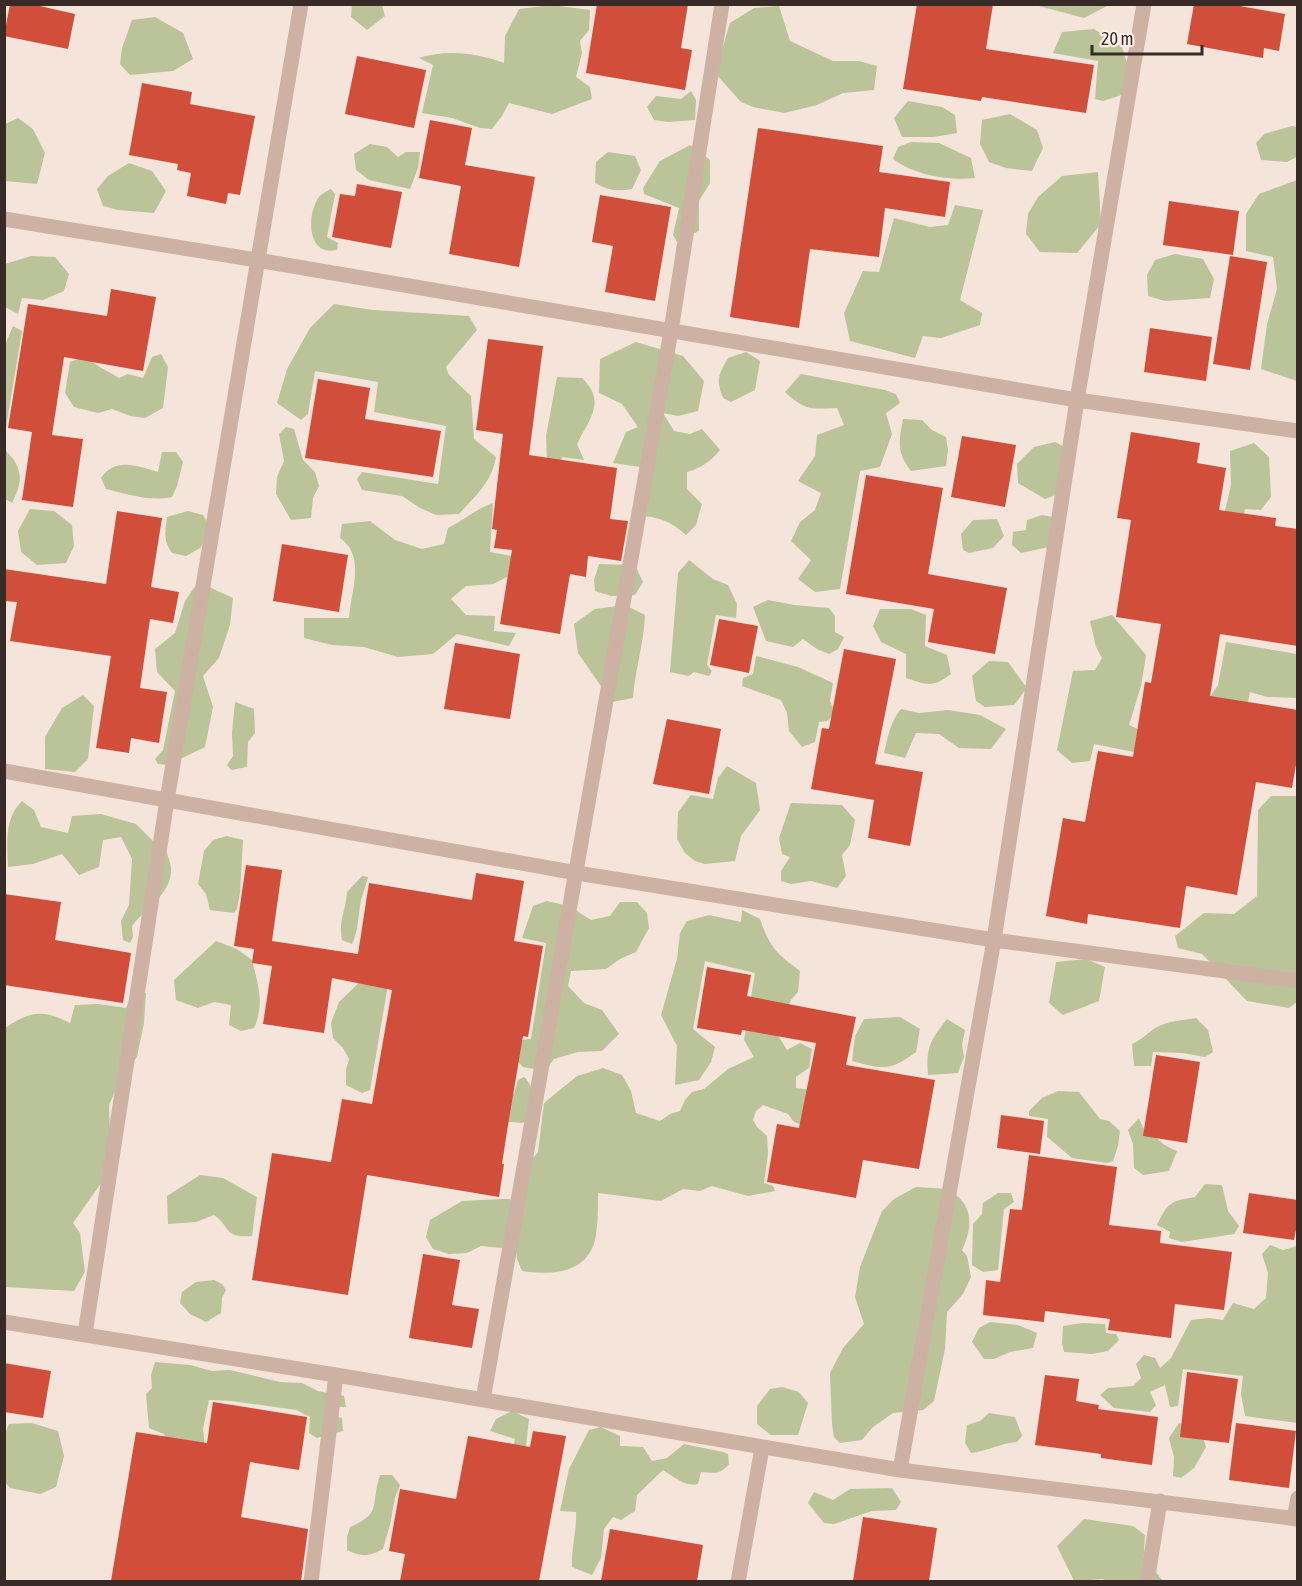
<svg xmlns="http://www.w3.org/2000/svg" width="1302" height="1586" font-family="'Asap Condensed',sans-serif">
  <style>
    .green { fill: #bac498 }
    .building { fill: #d14e3b }
    .lines { fill: none; stroke-linecap: round; stroke-linejoin: round }
    .street { stroke: #cdb2a4; stroke-width: 15 }
  </style>
  <rect width="100%" height="100%" fill="#f4e4da"/>
  <path class="green" d="M352,4L382,5L385,16L367,30L351,17Z
    M551,5L590,10L589,30L580,41L582,53L576,77L590,87L592,99L552,114L509,103L502,116L492,129L480,128L452,118L422,113L433,65L419,58C447,49 477,53 504,63L505,36L519,9Z
    M1035,5H1109L1084,18Z
    M779,6L790,41L833,61H859L877,66L874,90L843,93L817,105L784,113L753,107L741,102L715,73L730,23L754,8Z
    M155,17L183,33L193,59L173,71L130,75L120,64L122,48L132,20Z
    M1094,29L1122,47L1131,76L1128,93L1103,101L1095,99L1098,61L1053,53L1062,32Z
    M691,91L696,100L695,120L668,122L654,120L647,107L656,96L681,99Z
    M908,101L942,107L955,115L957,133L934,137H902L894,118Z
    M1010,114L1037,130L1043,148L1032,171L1006,168L989,162L980,144L982,120Z
    M18,118L33,129L45,153L37,184L5,181V124Z
    M1292,126L1297,127V157L1287,162L1261,160L1256,143L1264,134Z
    M911,142L939,143L971,158L975,178C948,181 914,175 893,159L898,147Z
    M370,144L387,147L398,157L406,152H420L418,168L410,189L369,180L356,170L354,154Z
    M690,145L710,160V183L699,201V231L677,242L673,235L679,208L644,194L643,188L660,161Z
    M608,152L635,156L641,170L632,189C617,192 608,190 595,183L596,162Z
    M129,163L152,171L166,191L154,213L118,210L103,206L97,189L108,176Z
    M1098,172L1101,224L1077,253L1040,252L1026,234L1028,214L1038,197L1062,176Z
    M1297,180V381L1261,369L1267,324L1277,289L1273,257L1246,251V214L1259,194Z
    M331,189L335,194L327,237L338,243L337,250C307,257 306,215 319,197C321,194 327,191 331,189Z
    M955,205L983,210L960,300L982,313L980,325L941,338L923,336L915,358L850,341L844,313L863,271L879,272L894,218L930,227L948,225Z
    M1175,254L1203,259L1214,279L1210,298L1165,301L1148,296L1147,275L1155,260Z
    M31,256L55,257L69,274L64,291L43,300L22,298L18,314L5,307V264Z
    M334,304L373,310L469,316L477,330L446,367L449,375L471,396L474,439L496,457C492,482 475,496 459,514L436,515L420,508L402,496L362,490L357,479L362,472L438,484L446,426L374,412L378,382L315,371L308,414L301,420L277,403L287,369L310,328Z
    M13,326L22,331L5,433V345Z
    M636,342L683,356L704,381L698,411L678,416L663,413L674,431L690,434L702,429L720,450C710,462 701,468 687,472V489L702,504L696,525L686,535C670,520 655,515 633,516L640,467L613,463L626,432L638,427L622,404L599,393L600,359Z
    M746,352L760,361L755,390L731,402L723,398C716,380 718,375 728,358Z
    M161,354L168,367L163,408L145,418L130,416L112,409L98,413L74,407L65,393L70,362L87,356C96,367 107,370 119,378L128,374L143,378L152,357Z
    M801,374L885,390L896,394L900,403L886,413L892,434L880,467L860,471L840,589L815,592L798,579L811,560L791,541L800,522L815,510L821,493L798,481L815,456L817,435L844,425L837,408C809,409 806,411 785,392Z
    M557,377L582,378C607,402 589,419 577,444L584,460L562,457L559,473L547,461L546,436Z
    M903,419L922,420L932,430L946,437L948,450L946,466L911,471C896,452 899,441 903,419Z
    M286,427L294,429L303,460L315,472L319,486L313,498L311,518L291,520L276,494L277,477L284,461L279,434Z
    M1055,442L1073,451L1064,492L1045,499L1018,483L1017,464L1034,447Z
    M1254,443L1269,457L1271,497L1261,510L1245,509L1237,557L1224,515L1231,485L1230,451Z
    M4,449C23,467 24,480 12,503L5,499Z
    M162,452H176L183,462L177,486L172,497C150,502 127,494 106,489L101,478C115,457 138,466 158,472Z
    M493,503L490,552L539,561L493,584L466,586L451,599L466,615L495,616L494,631L516,633L509,646L457,634L433,654L398,657L364,647L332,645L304,638V618H349C351,591 366,556 340,538L342,524L370,521L395,540L422,549L444,544L448,528C464,520 476,509 493,503Z
    M30,509L54,511L72,525L74,546L66,563L37,565L21,552L18,531Z
    M188,511L203,515L212,531L200,548L186,556L172,553C163,540 165,533 167,517Z
    M1042,515L1053,517L1058,545L1021,553L1012,545L1013,532L1026,530L1027,520Z
    M997,519L1004,536L993,548L969,553L963,550L961,534L973,520Z
    M689,560L713,579L728,585L737,604L736,618L716,615L707,665L712,671L709,676L694,672L689,676L670,672L678,573Z
    M599,564L635,565L643,582L635,595L611,596L595,591L594,580Z
    M198,582L233,598L230,625L219,658L203,676L213,707L205,747L168,765L158,764L155,759L163,750L175,691L157,672L155,649L175,633L185,601Z
    M768,600L794,605L829,608L835,616V632L844,637L838,649L829,654L817,649L803,639L793,647L766,641L753,607Z
    M625,605L645,615C644,643 635,670 633,698L612,702L578,653L574,624L595,609Z
    M880,609H911L926,615L925,646L947,655L951,674C933,688 927,685 906,678V654L881,642L873,626Z
    M1112,615L1146,655L1141,686L1129,725L1144,732L1205,704L1218,685L1226,642L1297,654V698L1267,697L1250,692L1234,772L1094,744L1090,761L1072,763L1057,750L1073,671L1095,670L1102,658L1096,647L1090,621Z
    M756,656L798,667L833,683L830,701L835,712L828,721L819,722L815,742L802,747L789,731L787,713L781,700L742,686L743,678L753,674Z
    M989,661L1008,662L1027,688L1014,705L985,707L976,701L972,676Z
    M83,695L94,706L88,759L75,772L45,769V737L62,708Z
    M235,702L254,709L255,733L248,742L247,767L231,770L227,765L233,756L232,733Z
    M901,709L919,713L948,710L980,715L1006,729L991,749L959,748L939,734L916,733L905,758L884,753C888,737 890,722 901,709Z
    M727,766L756,783L760,810L741,836L735,861L705,864L695,861L685,853L677,839L678,812L691,795L713,799L718,778Z
    M1271,796H1297V1002L1289,1008L1247,1001L1202,954L1178,948L1175,936L1204,913L1234,914L1257,896L1258,810Z
    M22,801L34,810L41,827L68,833L72,816L101,814L136,824L153,841L166,850C168,857 172,866 171,873C168,897 145,908 132,926L133,937L130,943L123,940L121,921L129,905L132,859L121,837L103,840L99,867L79,875L62,854L33,864L8,867C7,843 4,819 22,801Z
    M791,803L842,805L855,820L850,845L842,855L846,876L837,888L811,881L791,884L781,881V871L790,857L782,854L779,838Z
    M227,836L243,840L240,893L237,909L234,913L210,910L206,894L198,884L204,851L213,840Z
    M362,876L368,877C366,887 361,896 360,906C358,920 358,931 352,944L342,940C338,921 346,911 347,892Z
    M547,901L569,906L591,920L610,916L620,902H637L647,913L649,928L636,952L620,959L606,969L571,971L568,986L584,1003L602,1010L619,1034L602,1051L578,1052L554,1059L545,1071L523,1067L510,1053L518,1040L531,1039L546,943L522,938L533,906Z
    M742,910L760,919C770,948 776,953 800,971L798,992L791,1000L776,1032L787,1050L800,1043L812,1049L809,1068L796,1077V1088L812,1090L810,1128L794,1122L788,1114L763,1105L756,1111L753,1120L757,1127L767,1136L768,1154L764,1183L773,1186L775,1191L748,1196L712,1186L700,1191L683,1189L661,1201L598,1193C598,1206 598,1221 596,1235C590,1273 554,1276 522,1271L517,1259L515,1243L518,1176L538,1152L544,1103L577,1076L603,1068L622,1075L631,1091L636,1113L660,1121L670,1114L680,1111L685,1100L692,1092L704,1089L728,1069L754,1057L744,1040L755,973L705,961L693,1029L715,1047L711,1062L699,1080L675,1085L677,1046L661,1015L677,959L680,933L687,921L709,915L741,922Z
    M216,941L237,949L252,960C258,985 265,1003 254,1028L241,1031L229,1025L231,1005L214,1002L198,1008L176,1000L174,980Z
    M1086,959L1105,967L1099,1001L1063,1015L1049,1003L1056,962Z
    M371,971L390,973L370,1090L362,1093L346,1085V1070L349,1059L343,1048L333,1038L331,1023L339,1002Z
    M133,993H146L144,1023L137,1057L121,1078L109,1105L110,1138L106,1176L73,1223L80,1233L85,1272L74,1291L5,1287V1028C30,1011 43,1009 70,1023L75,1005L98,1004L126,1008Z
    M900,1017L920,1029L916,1052C889,1072 883,1069 852,1061L855,1036L864,1019Z
    M1196,1018L1208,1030L1213,1052L1205,1057L1183,1053L1153,1052L1151,1066H1134L1132,1044C1142,1040 1148,1032 1157,1027C1169,1021 1182,1020 1196,1018Z
    M947,1019L965,1030L962,1045L964,1057L958,1073L928,1075C926,1047 930,1041 947,1019Z
    M524,1077C536,1087 533,1106 529,1120L522,1123L501,1121L498,1094H514L518,1080Z
    M1058,1091L1079,1092L1100,1119L1109,1121L1120,1131L1118,1146L1113,1161L1107,1163L1072,1158L1047,1137L1048,1119L1029,1116V1111L1042,1098Z
    M1139,1118L1143,1128L1154,1131C1156,1142 1168,1147 1177,1151L1169,1171L1143,1175L1134,1168L1133,1144L1128,1130Z
    M200,1175L223,1178L257,1197L252,1236C223,1238 232,1228 214,1215L196,1222L168,1224L167,1196Z
    M1205,1184L1222,1185L1228,1211L1239,1226L1234,1234L1182,1242L1169,1238L1170,1232L1157,1225C1168,1202 1171,1201 1195,1197Z
    M916,1187C925,1188 941,1187 949,1191C974,1203 973,1228 962,1250L967,1256L971,1277L963,1294L947,1312L945,1349L934,1401L923,1410L893,1413L873,1427L862,1440L840,1443L834,1437L832,1424L830,1373L843,1348L864,1324L855,1297L860,1267L882,1211L894,1199Z
    M998,1193H1011L1014,1202L1004,1209L998,1270L983,1272L972,1265L973,1224L982,1214L983,1203Z
    M503,1199H510C517,1219 518,1233 502,1248L481,1246L467,1253L449,1254L433,1249L426,1237L430,1220L462,1201Z
    M1270,1245L1283,1250L1297,1246V1423L1245,1416L1241,1394L1243,1376L1183,1369L1178,1406L1170,1407L1165,1385L1150,1392L1156,1405L1150,1412L1114,1408L1100,1395L1108,1388L1133,1386L1141,1378L1136,1364L1144,1355L1155,1358L1160,1368L1171,1358L1191,1320L1209,1318L1223,1320L1233,1303L1254,1309L1266,1298L1268,1273L1262,1254Z
    M214,1280L222,1284L226,1290L222,1298L221,1313L206,1322L190,1314L180,1303L182,1292L196,1282Z
    M990,1322L1018,1325L1037,1333L1033,1348L1010,1352L994,1359H984L972,1342L979,1328Z
    M1082,1323L1105,1324L1106,1333L1116,1334L1119,1340L1108,1351L1092,1354L1064,1352L1062,1343L1063,1326Z
    M155,1362L190,1365L212,1371L230,1370L280,1382L302,1383L318,1391L344,1396L346,1407H330L327,1414L342,1418L343,1431L317,1438L309,1433L310,1417L296,1410L232,1401L209,1400L203,1429L205,1447L168,1446L164,1434L149,1428L146,1394L152,1388L151,1375Z
    M782,1387L799,1392L808,1403L798,1435H771L757,1424V1406L770,1389Z
    M512,1411L529,1419L525,1456L509,1469L515,1439L490,1431L496,1419Z
    M989,1413L1015,1417L1022,1436L1017,1442C1001,1443 987,1451 971,1453L965,1443L967,1425L980,1421Z
    M32,1423L58,1431L64,1456L56,1487L40,1494L10,1488L5,1482V1434L9,1424Z
    M1179,1423L1201,1431L1206,1447L1194,1468L1181,1478L1173,1476L1174,1457L1169,1438Z
    M601,1427L620,1436V1446L643,1447L652,1461L667,1458L684,1444L723,1452L728,1454L729,1464C720,1475 714,1473 701,1472L698,1484C685,1487 674,1477 663,1470L637,1495L635,1511L621,1520L613,1517L604,1529L601,1558L592,1575L572,1567C571,1548 577,1531 576,1512L560,1511L569,1469L589,1430Z
    M380,1475H392L400,1485L395,1498L390,1525L383,1549C369,1557 361,1557 347,1550V1537L350,1527C383,1513 370,1505 380,1475Z
    M892,1488L901,1502L896,1510L872,1511L834,1524L824,1523L808,1503L814,1492L833,1500L850,1489Z
    M1084,1519L1133,1526L1145,1535L1143,1569L1155,1571L1163,1581L1106,1582L1103,1579L1074,1581L1057,1546Z"/>
  <path class="building" d="M10,4H31L75,14L68,49L4,36Z
    M597,4H688L681,48L692,50L685,90L586,73Z
    M917,4H993L986,49L1094,65L1086,113L982,97L981,101L903,89Z
    M1194,4H1229L1285,14L1279,51L1264,48L1263,58L1187,44Z
    M357,56L426,70L414,128L345,114Z
    M142,83L192,92L190,104L255,116L240,195L228,193L226,204L187,196L191,173L177,170L178,164L129,155Z
    M430,120L472,128L465,165L535,177L519,267L449,254L461,186L419,178Z
    M758,128L883,146L879,172L950,182L945,217L885,208L879,257L810,249L799,328L730,317Z
    M357,184L402,192L391,248L332,237L340,194L355,196Z
    M600,195L671,207L655,301L605,292L613,246L592,242Z
    M1169,201L1239,211L1233,255L1163,245Z
    M1230,256L1267,262L1250,370L1213,364Z
    M111,289L156,297L143,371L64,357L52,435L83,439L73,507L22,500L32,432L8,428L28,304L107,316Z
    M1150,328L1212,337L1206,381L1144,372Z
    M488,339L543,346L529,455L617,468L610,519L628,521L621,561L588,556L586,577L570,574L560,634L500,624L512,550L494,548L497,530L492,529L503,434L476,430Z
    M318,379L370,388L365,419L441,431L433,477L305,458Z
    M1131,432L1200,443L1197,463L1226,468L1219,510L1276,518L1275,526L1298,529V646L1220,634L1210,696L1298,710V753L1292,788L1256,782L1237,895L1186,886L1180,928L1088,914L1087,924L1046,916L1063,818L1085,822L1098,751L1133,757L1145,682L1151,683L1161,624L1116,617L1131,520L1117,518Z
    M962,436L1016,445L1005,507L951,497Z
    M866,475L943,488L928,574L1007,588L995,654L928,642L934,609L846,594Z
    M117,511L162,518L151,587L179,592L173,623L150,619L140,688L167,692L159,743L131,738L129,753L96,748L111,656L10,641L17,602L4,601V569L106,584Z
    M282,544L348,555L339,612L273,601Z
    M719,619L758,626L749,673L710,665Z
    M455,643L520,654L510,719L444,709Z
    M844,649L896,659L875,764L923,772L910,846L868,838L874,800L811,789L822,728L829,729Z
    M667,719L721,729L709,794L653,784Z
    M246,865L282,870L272,941L358,954L369,883L472,900L476,873L524,881L514,941L543,946L528,1037L523,1036L507,1131L502,1164H504L499,1197L367,1175L348,1295L252,1280L272,1153L331,1162L342,1099L372,1104L392,990L332,978L324,1033L263,1024L272,966L252,963L254,949L234,946Z
    M4,894L61,902L55,940L131,953L123,1003L4,985Z
    M707,967L751,975L747,996L856,1017L846,1065L935,1080L919,1169L863,1160L856,1198L767,1182L777,1124L799,1128L816,1043L742,1030L741,1035L697,1028Z
    M1156,1055L1200,1062L1187,1143L1143,1136Z
    M1001,1115L1044,1121L1040,1154L997,1148Z
    M1029,1155L1117,1167L1109,1225L1161,1231L1160,1243L1232,1252L1224,1310L1175,1304L1171,1338L1108,1330L1110,1319L1045,1311L1044,1322L983,1315L986,1280L1000,1282L1010,1209L1022,1210Z
    M1249,1193L1298,1200V1219L1294,1240L1243,1233Z
    M423,1254L460,1260L452,1305L479,1309L472,1348L409,1338Z
    M4,1363L51,1371L43,1418L4,1412Z
    M1187,1372L1238,1379L1229,1443L1180,1437Z
    M1045,1375L1079,1379L1076,1401L1099,1405L1098,1409L1158,1417L1152,1465L1101,1458V1454L1035,1445Z
    M213,1402L307,1417L299,1470L250,1462L241,1517L308,1529L301,1581H111L136,1432L207,1443Z
    M1236,1423L1296,1431L1289,1488L1229,1480Z
    M533,1431L566,1436L539,1581H400L405,1554L389,1551L400,1489L456,1499L468,1436L530,1447Z
    M863,1517L937,1528L929,1581H853Z
    M610,1529L703,1545L697,1581H601Z"/>
  <g class="lines">
    <path class="street" d="M4,219L257,260L1077,400L1298,431
      M4,771L577,873L994,940L1298,981
      M4,1322L336,1375L900,1470L1298,1519
      M85,1334L167,800L301,4
      M483,1400L671,331L722,4
      M900,1470L994,940L1077,400L1144,4
      M1294,1519L1298,1498
      M311,1582L336,1375
      M738,1582L762,1448
      M1147,1582L1160,1501"/>
  </g>
  <rect width="1302" height="1586" fill="none" stroke="#382a27" stroke-width="12"/>
  <path d="M1092 45v9h110v-9" fill="none" stroke="#382a27" stroke-width="3"/>
  <text x="1101" y="45" font-size="18" fill="#382a27" stroke="#fbefe6" stroke-width="4.5" paint-order="stroke">20 m</text>
</svg>
